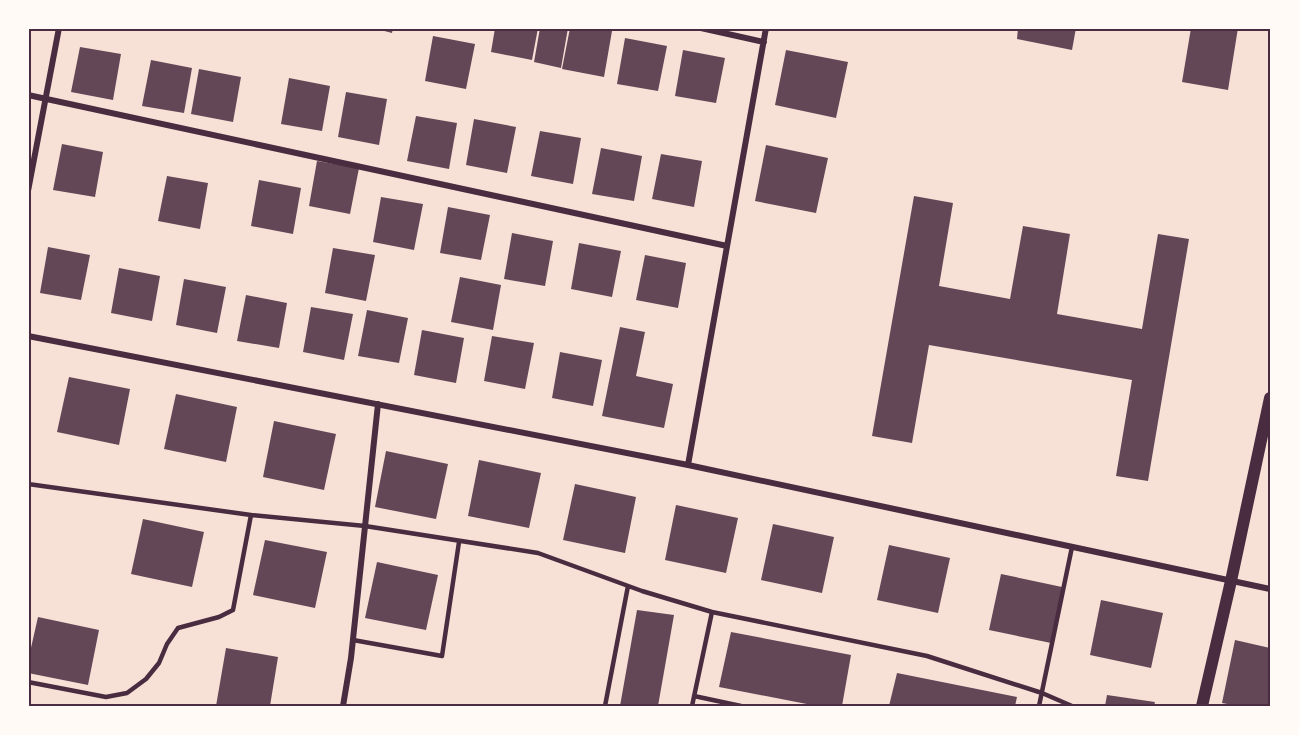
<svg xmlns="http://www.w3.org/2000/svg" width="1299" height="735" font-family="'Nunito Sans',sans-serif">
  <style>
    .building { fill: #644757 }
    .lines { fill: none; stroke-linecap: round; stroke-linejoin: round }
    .service { stroke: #4a2c40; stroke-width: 4.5 }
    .minor { stroke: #4a2c40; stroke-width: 6 }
    .secondary { stroke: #4a2c40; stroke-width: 12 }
    .neatline { fill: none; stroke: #4a2c40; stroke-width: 2 }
  </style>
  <rect width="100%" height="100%" fill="#f7e1d7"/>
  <path class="building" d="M373,28H393L392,33Z
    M495,28H538L532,60L491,52Z
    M540,28H568L561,68L534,62Z
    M570,28H597L612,31L604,77L562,69Z
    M1018,28H1076L1072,50L1017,39Z
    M1191,28H1238L1228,90L1182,82Z
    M433,36L475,44L466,89L425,81Z
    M625,38L667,46L658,91L617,84Z
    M80,47L121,54L113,100L71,92Z
    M683,50L725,58L716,103L675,96Z
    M786,50L848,62L836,118L775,105Z
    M151,60L192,68L184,113L142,106Z
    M199,69L241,77L233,122L191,114Z
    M289,78L330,86L322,131L281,124Z
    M346,92L387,99L379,145L338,137Z
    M416,116L457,123L449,169L407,161Z
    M474,119L516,127L507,173L466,165Z
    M540,131L581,138L573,184L531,176Z
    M62,144L103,152L95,197L53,190Z
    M766,145L828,158L816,213L755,201Z
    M601,148L642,156L634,201L592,194Z
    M661,154L702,161L694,207L652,199Z
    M317,161L359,168L350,214L309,206Z
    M167,176L208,183L200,229L158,221Z
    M259,180L301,188L293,234L251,226Z
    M914,196L953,203L939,286L1010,299L1023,226L1070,234L1057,314L1142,329L1158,234L1189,239L1148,481L1116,476L1132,380L929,345L912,443L872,436Z
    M381,197L423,204L414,250L373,242Z
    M448,207L490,215L481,260L440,253Z
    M512,233L553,241L545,286L504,279Z
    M579,243L621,251L612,297L571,289Z
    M48,247L90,255L81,300L40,293Z
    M333,248L375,255L366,301L325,293Z
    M645,255L686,263L678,308L636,300Z
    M119,268L160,276L152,321L111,313Z
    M460,277L501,285L493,330L451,322Z
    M184,279L226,287L217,333L176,325Z
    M246,295L287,303L279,348L237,341Z
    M311,307L353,314L344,360L303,352Z
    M367,310L408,318L399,363L358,356Z
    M620,327L645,332L636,376L673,384L664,428L602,416Z
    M422,330L464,338L456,383L414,375Z
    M492,336L534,343L525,389L484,381Z
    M560,352L602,360L593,406L552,398Z
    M69,377L130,389L119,445L57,432Z
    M176,394L237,407L226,462L164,449Z
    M274,421L336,434L324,490L263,477Z
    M386,451L448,464L436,519L375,507Z
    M479,460L541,473L529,528L468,516Z
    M575,484L636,497L625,553L563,540Z
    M676,505L738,518L726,573L665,560Z
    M143,519L204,532L192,587L131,574Z
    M773,524L834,537L822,593L761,580Z
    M265,540L327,552L315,608L253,595Z
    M889,545L950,558L938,613L877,600Z
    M377,562L438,575L426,630L365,618Z
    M1001,574L1062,587L1051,643L989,630Z
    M1101,600L1163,613L1151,668L1090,655Z
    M637,610L674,615L658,706H620Z
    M38,617L99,630L88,685L28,673V661Z
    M731,632L851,655L842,706H817L719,687Z
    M1235,640L1270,648V706H1238L1222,703Z
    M226,648L278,657L270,706H216Z
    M897,673L1017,697L1015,706H889Z
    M1107,695L1155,702L1154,706H1105Z"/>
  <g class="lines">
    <path class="service" d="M28,484L251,515L365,526L538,553L642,591L712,612L927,656L1042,693L1072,706
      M353,640L442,656L459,542
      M28,682L106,697L127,693L146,679L159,663L167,644L178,628L219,617L233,610L251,515
      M694,696L741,706
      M605,706L628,586
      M692,706L712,612
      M1039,706L1072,547"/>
    <path class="minor" d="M701,28L764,42
      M28,95L727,246
      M28,191L59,28
      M28,336L688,465L1270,589
      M688,465L766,28
      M343,706L351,658L378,404"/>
    <path class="secondary" d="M1202,706L1231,581L1270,398"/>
  </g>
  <rect width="1299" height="735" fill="none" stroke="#fffaf5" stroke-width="60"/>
  <rect x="30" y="30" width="1239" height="675" class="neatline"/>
</svg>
